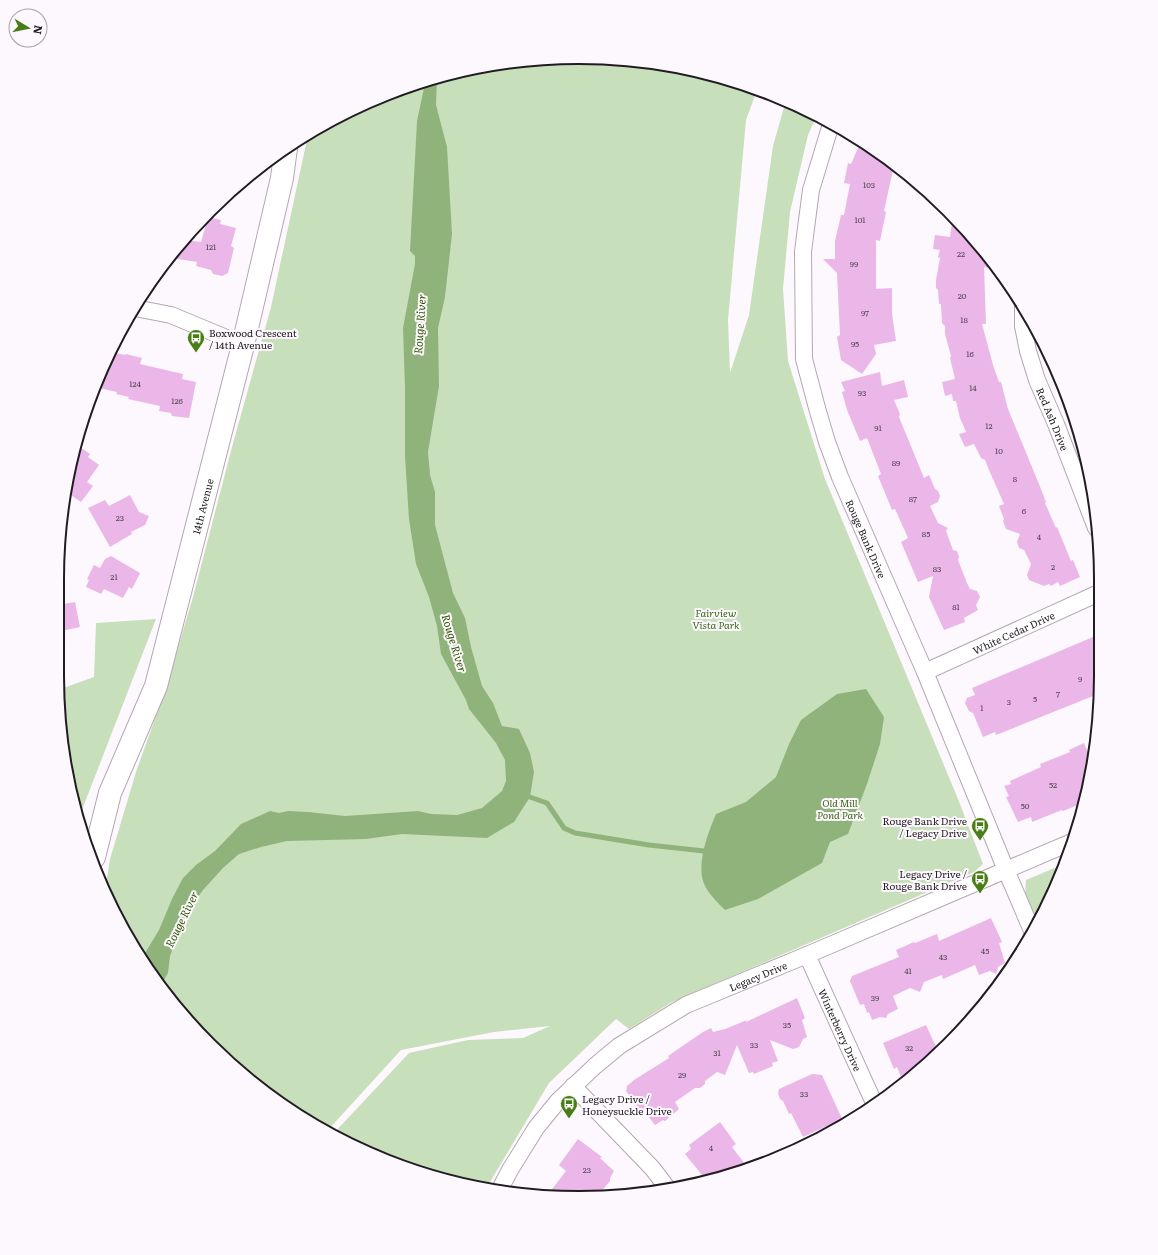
<svg xmlns="http://www.w3.org/2000/svg" width="1158" height="1255" font-family="Literata,serif">
  <style>
    .green { fill: #c8dfbb }
    .water { fill: #90b37b }
    .lines { fill: none; stroke-linecap: round; stroke-linejoin: round }
    .stream { stroke: #90b37b; stroke-width: 5 }
    .building { fill: #eab7e8 }
    .street-casing { stroke: #b4a7b3; stroke-width: 18 }
    .secondary-casing { stroke: #b4a7b3; stroke-width: 24 }
    .street { stroke: #fff; stroke-width: 16 }
    .secondary { stroke: #fff; stroke-width: 22 }
    .labels { text-anchor: middle; dominant-baseline: central; stroke-width: 4; stroke-linejoin: round; paint-order: stroke }
    .number-label { font-size: 8px; fill: #534353 }
    .poi-label { font-size: 10px; fill: #211c21; stroke: #fdf8fd; text-anchor: start }
    .street-label { font-size: 10px; fill: #211c21; stroke: #fdf8fd }
    .park-label { font-size: 10px; font-style: italic; fill: #3a6517; stroke: #fdf8fd }
    .water-label { font-size: 11px; font-style: italic; fill: #2e5703; stroke: #fdf8fd }
    .rim { fill: none; stroke: #211c21; stroke-width: 2 }
  </style>
  <rect width="100%" height="100%" fill="#fdf8fd"/>
  <path class="green" d="M579,57L681,67L757,90L746,120L728,320L730,373L749,315L773,146L786,100L816,117L808,135L790,212L783,289L788,361L825,479L958,799L983,864L974,872L672,1002L629,1029L616,1019L549,1083L487,1187L444,1180L348,1144L333,1134L409,1053L468,1040L523,1038L550,1026L494,1032L401,1050L328,1130L235,1069L165,994L111,907L105,891L110,859L136,772L166,688L193,597L232,447L271,307L308,135L379,97L477,67Z
    M156,619L80,815L67,778L58,690L94,677L96,623Z
    M1064,864L1037,923L1025,894L1026,880Z"/>
  <path class="water" d="M437,79L436,105L447,147L452,234L445,297L438,328L439,386L428,452L430,475L435,492V525L453,593L465,618L471,647L482,686L493,703L502,726L519,729L530,753L534,772L530,797L514,822L487,838L402,834L366,839L287,841L261,847L239,854L223,868L203,890L192,905L182,924L170,956L168,973L160,987L142,958L159,930L172,899L183,878L196,865L215,851L241,824L270,811L279,813L288,811L308,812L345,816L418,811L431,814L457,815L482,808L502,791L506,781L505,760L496,743L469,709L466,700L441,654L437,626L429,597L416,564L409,519L405,456V388L403,328L415,264V256L410,251L417,121L425,83Z
    M866,689L884,717L880,744L867,784L848,834L830,842L822,863L758,899L725,910C718,903 709,894 705,886C695,866 708,833 716,814L746,802L776,777L789,744L801,720L837,694Z"/>
  <g class="lines">
    <path class="stream" d="M524,795L547,803L564,828L575,833L649,845L704,851"/>
  </g>
  <path class="building" d="M861,141L869,145L894,165L884,211L886,212L880,241L876,240V289L892,288V314L896,341L874,345L876,354L862,374L841,360L837,337L840,335L837,273L823,259H835V241L841,215H844L850,184L844,183L848,163L851,164Z
    M953,215L997,270L984,267L986,324H982L993,365L999,382H1001L1008,409L1039,484L1046,502L1045,503L1056,528L1057,527L1071,561L1073,560L1080,577L1060,586L1058,582L1051,586L1049,584L1044,586L1029,580L1027,575L1031,564L1024,550L1019,548L1017,542L1020,534L1006,529L1003,521L1004,519L999,506L1004,504L989,470L985,460L981,458L974,444L965,447L959,434L966,432L960,418L956,401H953L952,394L945,396L942,382L955,379L950,358L951,356L945,334V326L942,323L941,304H939L938,290L936,288V280L940,258L938,257L940,250L933,249L935,235L950,237Z
    M208,217L221,220L220,224L236,228L231,246L234,248L228,273L222,276L213,274L211,270L196,266L197,262L171,258L185,240L201,242Z
    M111,352L125,355L126,354L142,358L140,364L183,374L182,379L196,382L189,418L172,416L171,413L159,411L160,406L128,399L129,397L116,394L117,392L95,387L97,379Z
    M880,372L882,386L904,380L908,397L894,400L900,414L899,417L924,478L929,475L935,489L938,491L940,496L938,502L930,506L938,523L948,528L946,531L953,550L957,551L959,557L958,560L967,583L970,589L977,591L980,597L976,605L978,610L964,618L965,622L944,630L929,597L933,576L918,582L901,542L908,538L895,509L892,510L878,476L881,474L867,438L860,441L847,410L842,392L845,391L841,382Z
    M77,445L90,454L88,457L99,465L87,482L93,486L81,502L65,491L67,477Z
    M130,495L139,512L149,516L145,525L131,532L132,534L110,547L88,508L105,500L109,506Z
    M111,556L140,573L132,589L129,587L123,598L104,589L101,594L86,587L89,580L87,579L94,565L100,568L105,559Z
    M75,602L80,627L57,632L58,605Z
    M1100,634L1098,694L996,735L995,732L983,737L973,713L969,711L965,703L967,698L975,695L972,688Z
    M1084,743L1092,762L1083,803L1063,811L1062,810L1032,822L1031,817L1018,822L1006,797L1009,796L1004,786L1011,784L1010,781L1041,767L1040,764L1070,752L1069,750Z
    M991,918L1002,942L999,943L1005,963L998,967L996,974L990,971L979,975L975,965L943,979L942,975L924,982L920,992L910,988L893,996L898,1009L888,1014L886,1018L880,1017L872,1020L869,1012L867,1013L864,1004L860,1005L850,981L852,976L899,957L896,950L914,942L915,943L937,934L939,941Z
    M797,998L805,1018L802,1020L807,1037L803,1039L799,1047L793,1049L770,1040L778,1061L772,1063L773,1066L754,1074L753,1072L749,1073L737,1045L725,1075L717,1072L705,1081V1084L700,1088H695L675,1102L679,1109L665,1121L663,1120L655,1125L644,1111L642,1113L626,1091L627,1086L634,1080L669,1058L668,1056L703,1032L711,1028L713,1032L725,1029L747,1020L746,1022Z
    M926,1025L937,1049L934,1050L936,1055L903,1082L897,1067L894,1069L883,1043Z
    M812,1074L822,1075L844,1123L831,1130L829,1125L803,1137L791,1113L789,1114L783,1101L780,1099L778,1094L779,1089Z
    M720,1122L736,1144L732,1147L748,1168L706,1180L685,1154L691,1149L689,1145Z
    M578,1139L602,1157L600,1158L614,1171L610,1178V1181L600,1193L546,1197L566,1171L559,1165Z"/>
  <g class="lines">
    <defs>
      <g id="street">
        <path id="s1" d="M831,124L811,190L806,228L803,252L804,359L817,408L827,442L840,477L925,672L1006,870L1033,933"/>
        <path id="s2" d="M1023,307V326L1028,351L1037,380L1056,424L1096,528"/>
        <path d="M135,308L171,315L243,345"/>
        <path id="s3" d="M925,672L1101,592"/>
        <path id="s4" d="M807,955L875,1105"/>
        <path d="M573,1086L653,1169L668,1189"/>
        <path id="s5" d="M500,1189L510,1170L536,1128L558,1101L595,1066L619,1046L686,1005L807,955L1074,841"/>
      </g>
      <g id="secondary">
        <path id="s6" d="M94,857L110,793L156,686L243,345L282,178L286,148"/>
      </g>
    </defs>
    <use href="#street" class="street-casing"/>
    <use href="#secondary" class="secondary-casing"/>
    <use href="#street" class="street"/>
    <use href="#secondary" class="secondary"/>
  </g>
  <defs>
    <symbol id="bus-pin" viewBox="-11 -11 22 30"><path d="M0 17L-7.5 6A9.5 9.5 0 1 1 7.5 6Z" fill="#487e15" stroke="#fdf8fd"/><path d="M-5-6H5V4H4V6H2V4H-2V6H-4V4H-5ZM-3.5-4V0h7V-4ZM-3.5 1.2v1.5H-2V1.2ZM2 1.2v1.5H3.5V1.2Z" fill="#fff"/></symbol>
  </defs>
  <g fill-rule="evenodd">
    <use href="#bus-pin" x="186" y="328" width="20" height="27"/>
    <use href="#bus-pin" x="970" y="816" width="20" height="27"/>
    <use href="#bus-pin" x="970" y="869" width="20" height="27"/>
    <use href="#bus-pin" x="559" y="1094" width="20" height="27"/>
  </g>
  <g class="labels">
    <g class="number-label">
      <text x="869" y="184">103</text>
      <text x="860" y="219">101</text>
      <text x="211" y="246">121</text>
      <text x="961" y="253">22</text>
      <text x="854" y="263">99</text>
      <text x="962" y="295">20</text>
      <text x="865" y="312">97</text>
      <text x="964" y="319">18</text>
      <text x="855" y="343">95</text>
      <text x="970" y="353">16</text>
      <text x="135" y="383">124</text>
      <text x="973" y="387">14</text>
      <text x="862" y="392">93</text>
      <text x="177" y="400">126</text>
      <text x="989" y="425">12</text>
      <text x="878" y="427">91</text>
      <text x="999" y="450">10</text>
      <text x="896" y="462">89</text>
      <text x="1015" y="478">8</text>
      <text x="913" y="498">87</text>
      <text x="1024" y="510">6</text>
      <text x="120" y="517">23</text>
      <text x="926" y="533">85</text>
      <text x="1039" y="536">4</text>
      <text x="1053" y="566">2</text>
      <text x="937" y="568">83</text>
      <text x="114" y="576">21</text>
      <text x="956" y="606">81</text>
      <text x="1080" y="678">9</text>
      <text x="1058" y="693">7</text>
      <text x="1035" y="698">5</text>
      <text x="1009" y="701">3</text>
      <text x="982" y="707">1</text>
      <text x="1053" y="784">52</text>
      <text x="1025" y="805">50</text>
      <text x="985" y="950">45</text>
      <text x="943" y="956">43</text>
      <text x="908" y="970">41</text>
      <text x="875" y="997">39</text>
      <text x="787" y="1024">35</text>
      <text x="754" y="1044">33</text>
      <text x="909" y="1047">32</text>
      <text x="717" y="1052">31</text>
      <text x="682" y="1074">29</text>
      <text x="804" y="1093">33</text>
      <text x="711" y="1147">4</text>
      <text x="587" y="1169">23</text>
    </g>
    <g class="poi-label">
      <text x="209" y="332">Boxwood Crescent<tspan x="209" dy="12">/ 14th Avenue</tspan></text>
      <text x="967" y="820" text-anchor="end">Rouge Bank Drive<tspan x="967" dy="12">/ Legacy Drive</tspan></text>
      <text x="967" y="873" text-anchor="end">Legacy Drive /<tspan x="967" dy="12">Rouge Bank Drive</tspan></text>
      <text x="582" y="1098">Legacy Drive /<tspan x="582" dy="12">Honeysuckle Drive</tspan></text>
    </g>
    <g class="street-label">
      <text stroke="none"><textPath href="#s2" startOffset="117">Red Ash Drive</textPath></text>
      <text stroke="none"><textPath href="#s6" startOffset="368">14th Avenue</textPath></text>
      <text stroke="none"><textPath href="#s1" startOffset="429">Rouge Bank Drive</textPath></text>
      <text stroke="none"><textPath href="#s3" startOffset="97">White Cedar Drive</textPath></text>
      <text stroke="none"><textPath href="#s5" startOffset="344">Legacy Drive</textPath></text>
      <text stroke="none"><textPath href="#s4" startOffset="82">Winterberry Drive</textPath></text>
    </g>
    <g class="park-label">
      <text x="716" y="612">Fairview<tspan x="716" dy="12">Vista Park</tspan></text>
      <text x="840" y="802">Old Mill<tspan x="840" dy="12">Pond Park</tspan></text>
    </g>
    <g class="water-label">
      <text transform="translate(419 324) rotate(-86)">Rouge River</text>
      <text transform="translate(455 643) rotate(73)">Rouge River</text>
      <text transform="translate(181 919) rotate(-64)">Rouge River</text>
    </g>
  </g>
  <path d="M0 0H1158V1255H0ZM579 64H579A515 515 0 0 1 1094 579V676A515 515 0 0 1 579 1191H579A515 515 0 0 1 64 676V579A515 515 0 0 1 579 64Z" fill="#fdf8fd" fill-rule="evenodd"/>
  <path class="rim" d="M579 64H579A515 515 0 0 1 1094 579V676A515 515 0 0 1 579 1191H579A515 515 0 0 1 64 676V579A515 515 0 0 1 579 64Z"/>
  <g transform="translate(28 28) rotate(100)"><circle r="19" fill="#fdf8fd" stroke="#a5a0a5"/>
  <path d="M0-3L7 15L0 10L-7 15Z" fill="#487e15"/>
  <text y="-6" font-size="11" font-weight="bold" text-anchor="middle" fill="#211c21">N</text>
  </g>
</svg>
